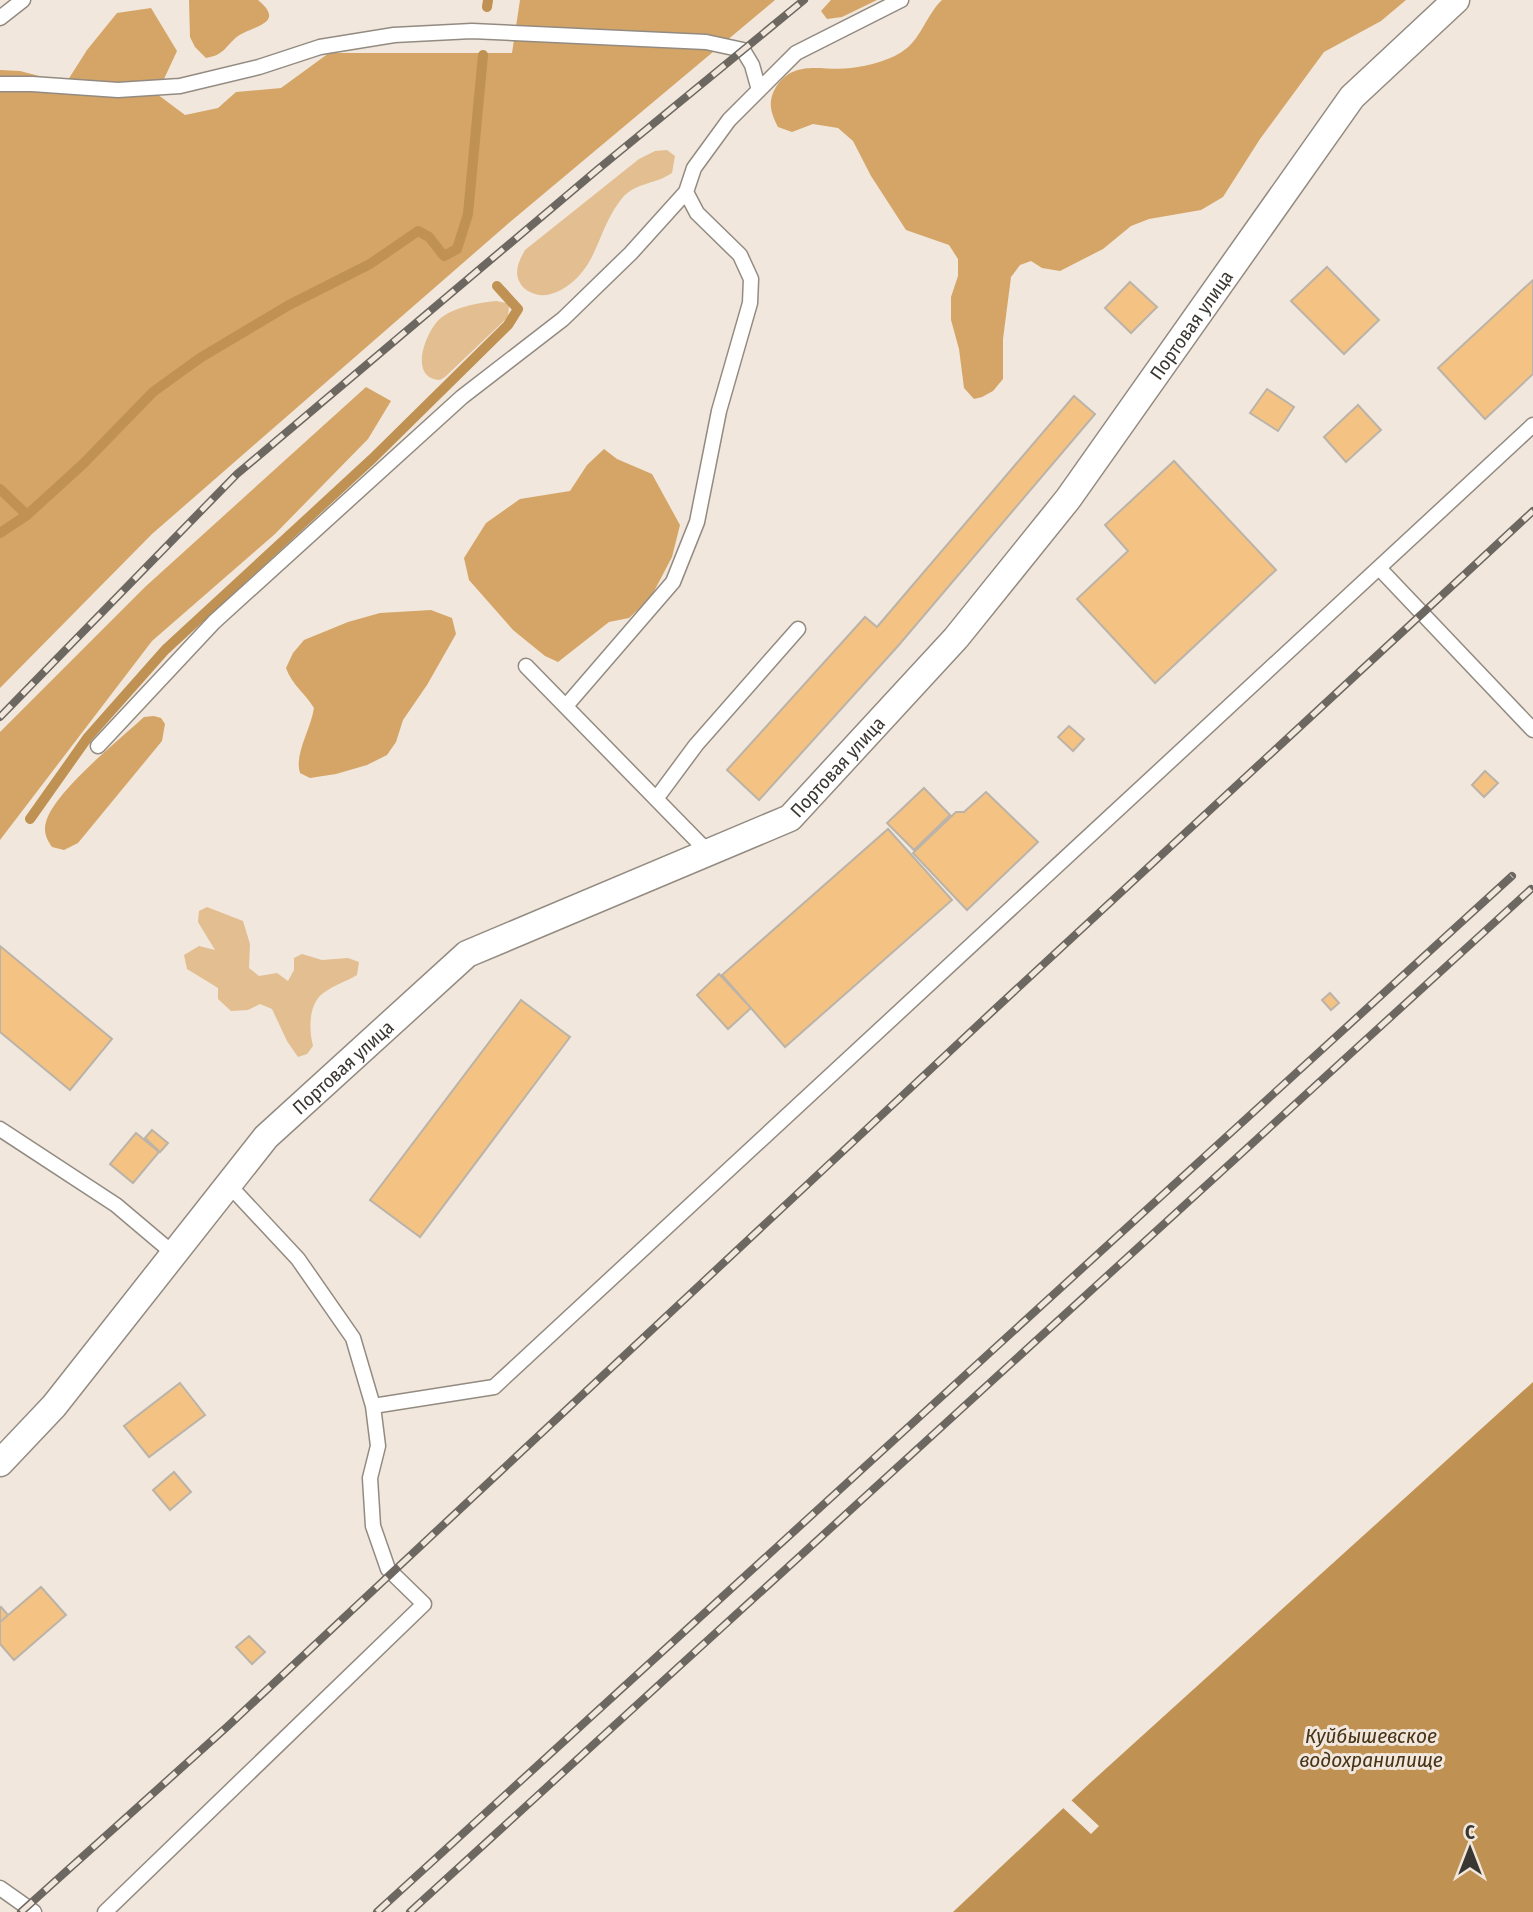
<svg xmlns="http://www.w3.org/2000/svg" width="1533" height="1912" font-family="'Fira Sans Condensed',sans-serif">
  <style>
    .green { fill: #e2be91 }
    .forest { fill: #d4a566 }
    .water { fill: #bf9152 }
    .pier { fill: #f1e7dc }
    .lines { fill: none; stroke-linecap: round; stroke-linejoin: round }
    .stream { stroke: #bf9152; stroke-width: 10 }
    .building { fill: #f4c383; stroke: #bbb3a8; stroke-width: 2 }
    .service-casing { stroke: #938b81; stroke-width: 17 }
    .minor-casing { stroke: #938b81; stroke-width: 29 }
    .service { stroke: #fff; stroke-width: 14 }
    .minor { stroke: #fff; stroke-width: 26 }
    .rail-casing { stroke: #6c6760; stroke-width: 8 }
    .rail { stroke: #f1e7dc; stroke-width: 5; stroke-dasharray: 16; stroke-linecap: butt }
    .labels { text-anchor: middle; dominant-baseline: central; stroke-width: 6; stroke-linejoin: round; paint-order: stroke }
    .street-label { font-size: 19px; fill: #3a3732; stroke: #f1e7dc }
    .water-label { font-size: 21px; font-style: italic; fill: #483317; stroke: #f1e7dc }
  </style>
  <rect width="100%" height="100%" fill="#f1e7dc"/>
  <path class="green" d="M667,150L675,156L672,173C655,185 633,182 620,201C596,232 599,268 561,290C554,293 548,296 540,295C532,294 522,289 519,281C514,270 520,259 525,250L639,159L655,151Z
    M496,301L506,303L509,306L508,317L445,377L440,380C407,379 426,329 442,317C457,306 479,303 496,301Z
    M207,907L243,921L250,944L249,968L259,976L277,973L288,981L294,970V958L302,954L322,960L348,958L359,962L357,975C347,981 332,986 322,994C308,1006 309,1030 313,1046L307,1054L298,1057L287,1041L272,1009L260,1004L248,1010L231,1011L218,999V988L187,969L184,955L199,946L215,950L198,922L199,911Z"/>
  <path class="forest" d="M189,0H258C287,24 252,26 238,36C225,46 225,55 206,58L195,47L190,37Z
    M520,0H775L510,222L152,534L0,688V70L20,71L66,83L87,50L117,13L151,8L177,51L157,94L185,115L218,108L236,92L281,88L329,53H512Z
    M831,0H877L842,17L827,19L821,11Z
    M942,0H1406L1381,21L1324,52L1260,139L1223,197L1201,210L1149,219L1131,226L1103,249L1060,271L1042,268L1031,261L1020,265L1011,277L1003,339V379L993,391L982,397L974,399L964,388L959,349L951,320V297L958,276V259L949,245L906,230L871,176L853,141L838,128L813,124L792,132L778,127C771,113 767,102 776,87C795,58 823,72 851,68C868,66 893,60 907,48C921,37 928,13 942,0Z
    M366,387L391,401L368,439L275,534L152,641L0,840V732L145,587Z
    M604,449L617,459L652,474L680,525L672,557L650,599L629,618L609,622L558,662L545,656L513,630L469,580L464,558L486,523L520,499L570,491L587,465Z
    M431,610L452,618L456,634L427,685L403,720L396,742L387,755L367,765L336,774L310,778L300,773C294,754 311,729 314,708C305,693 292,685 286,668L293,653L304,640L348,622L380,613Z
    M154,716L161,718L165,724L162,741L78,843L64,850L52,847C47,840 43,832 46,822C54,792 120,739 144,717Z"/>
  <path class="water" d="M1533,1382V1912H953L1089,1784Z"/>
  <path class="pier" d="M1069,1798L1099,1826L1091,1834L1061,1806Z"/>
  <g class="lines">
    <path class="stream" d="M487,7L488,0
      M0,489L27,515
      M0,533L27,515L83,464L153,392L200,358L289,305L370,264L418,231L429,237L444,256L457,249L468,214L483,55
      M30,819L88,737L165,650L372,459L508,325L518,309L497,286"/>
  </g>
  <path class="building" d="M1327,267L1379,320L1344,354L1291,301Z
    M1533,280V374L1485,419L1438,368Z
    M1130,282L1157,307L1131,333L1105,308Z
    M1267,389L1294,407L1278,431L1250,413Z
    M1074,396L1095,414L898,646L759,800L727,770L865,617L877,627Z
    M1358,405L1381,430L1346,462L1324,437Z
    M1174,461L1276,570L1155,683L1077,599L1128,551L1105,525Z
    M1069,726L1084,739L1073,751L1058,737Z
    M1485,771L1498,783L1484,797L1472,785Z
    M924,788L950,815L914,850L887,823Z
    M986,792L1038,842L967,910L913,853L956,812H964Z
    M888,829L952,900L785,1047L722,975Z
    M0,946L112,1039L70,1090L0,1032Z
    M719,974L751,1008L728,1029L697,995Z
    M1330,993L1339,1003L1331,1010L1322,1000Z
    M521,1000L570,1037L420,1237L370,1200Z
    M152,1130L168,1143L160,1152L145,1138Z
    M136,1133L159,1152L133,1183L110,1164Z
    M180,1383L205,1415L149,1457L124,1426Z
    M174,1472L191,1492L170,1510L153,1490Z
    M41,1587L66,1615L14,1660L0,1644V1622Z
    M1,1607L8,1615L0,1622V1608Z
    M249,1636L265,1652L252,1664L236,1647Z"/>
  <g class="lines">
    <defs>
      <path id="service" d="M0,18L23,0
        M0,84H32L118,90L180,86L259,67L320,47L394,35L472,31L706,42L743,50L752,65L759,90
        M1379,568L1533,730
        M526,666L708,852
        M566,706L673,582L697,522L719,411L750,303L751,279L740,255L697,213L686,192L694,168L729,120L796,53L901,0
        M98,746L214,622L462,397L563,319L631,253L686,192
        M656,799L696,745L798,629
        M0,1129L116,1205L174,1254
        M373,1406L494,1387L1533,425
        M0,1888L34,1912
        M105,1912L424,1604L388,1569L373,1526L370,1478L378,1446L373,1406L353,1338L298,1259L228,1184"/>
      <g id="minor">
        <path id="s1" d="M0,1463L54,1406L266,1137L467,954L790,818L956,638L1068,499L1352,97L1456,0"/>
      </g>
    </defs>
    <use href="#service" class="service-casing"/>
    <use href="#minor" class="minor-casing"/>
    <use href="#service" class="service"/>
    <use href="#minor" class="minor"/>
    <defs>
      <path id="rail" d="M0,717L237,474L597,170L804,0
        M21,1912L228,1726L994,1010L1533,511
        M377,1912L1512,876
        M410,1912L1531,889"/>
    </defs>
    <use href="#rail" class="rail-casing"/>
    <use href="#rail" class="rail"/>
  </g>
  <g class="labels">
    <g class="street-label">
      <text stroke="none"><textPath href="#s1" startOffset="1680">Портовая улица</textPath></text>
      <text stroke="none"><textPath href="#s1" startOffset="1113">Портовая улица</textPath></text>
      <text stroke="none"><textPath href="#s1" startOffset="525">Портовая улица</textPath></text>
    </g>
    <g class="water-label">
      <text x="1371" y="1736">Куйбышевское<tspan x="1371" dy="24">водохранилище</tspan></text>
    </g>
  </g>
  <g transform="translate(1470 1849)" stroke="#f1e7dc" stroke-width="5" paint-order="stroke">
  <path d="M0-5L12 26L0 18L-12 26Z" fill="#3a3732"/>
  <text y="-10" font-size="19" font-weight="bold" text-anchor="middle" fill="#3a3732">С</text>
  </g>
</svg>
